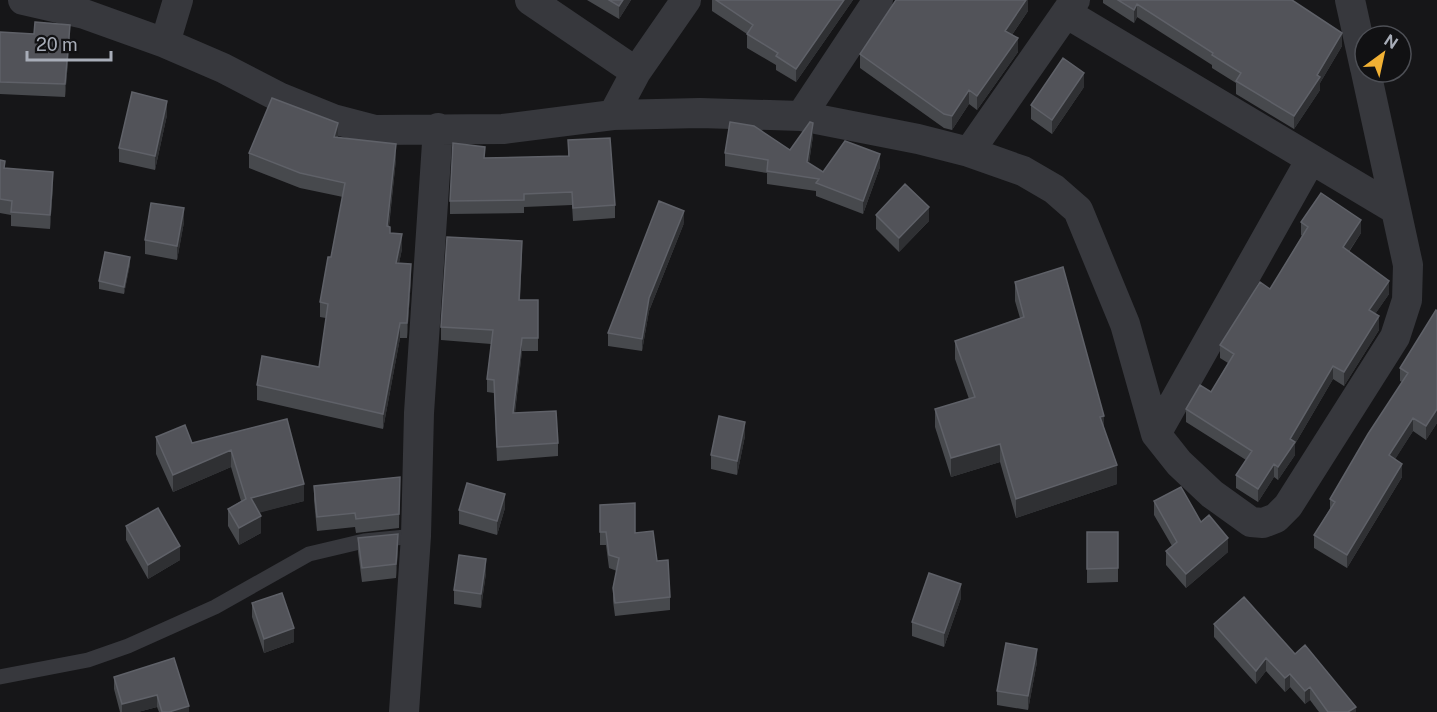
<svg xmlns="http://www.w3.org/2000/svg" width="1437" height="712" font-family="'Public Sans',sans-serif">
  <style>
    .lines { fill: none; stroke-linecap: round; stroke-linejoin: round }
    .lane { stroke: #37383d; stroke-width: 15 }
    .street { stroke: #37383d; stroke-width: 30 }
    .wall { fill: #47494d }
    .shaded-wall { fill: #2f3033 }
    .building { fill: #525359; stroke: #5f6168; stroke-width: 1.5 }
  </style>
  <rect width="100%" height="100%" fill="#161618"/>
  <g class="lines">
    <path class="lane" d="M0,677L88,660L128,646L215,607L309,554L364,541L416,536"/>
    <path class="street" d="M23,0L84,14L165,43L223,68L281,98L333,119L375,130L503,129L613,115L700,113L801,116L918,139L969,152L1023,171L1054,189L1078,210L1125,324L1156,434L1179,463L1212,494L1251,522L1263,523L1276,518L1288,506L1395,337L1407,300L1408,265L1366,72
      M530,0L636,72
      M1350,0L1365,68
      M1066,13L1395,209
      M165,43L178,0
      M613,115L636,72L686,0
      M801,116L878,0
      M969,152L1075,0
      M1156,434L1310,161
      M404,712L416,536L419,413L438,128"/>
  </g>
  <path class="wall" d="M587,0H631L619,19Z
    M712,0H853L796,82L776,70V65L747,48V34L712,11Z
    M1028,0V11L1012,35L1018,52L977,110L969,104L952,130L944,128L860,68V54Z
    M1103,0H1292L1342,46L1320,83V90L1294,129L1236,94V83L1212,68V65L1137,17L1134,23L1103,3Z
    M0,32L70,38L65,97L0,94Z
    M1084,87L1052,134L1031,119V105Z
    M167,115L155,170L119,162V148Z
    M813,136L809,163L823,172L880,167L863,214L816,196V191L767,184V173L725,166V153L790,150Z
    M338,137L396,159L389,227L390,233L402,249L399,263L411,279L407,338H400L383,429L257,400V385L319,367L326,318L320,317V302L331,257L343,197L300,188L249,168V153Z
    M568,140L615,205V218L573,221L572,205L524,207V213L450,214V201L485,158L568,156Z
    M0,160L5,168L53,186L50,229L11,226V215L0,213Z
    M876,215L929,221L899,252L876,229Z
    M184,222L177,260L145,254V240Z
    M1301,222L1361,233L1349,252L1389,294L1375,314L1379,330L1344,386L1333,379L1295,444V455L1278,480L1274,477L1258,502L1236,488V475L1246,460L1186,422V409L1211,392L1228,363L1220,358V345L1270,289L1302,236L1301,235Z
    M684,223L649,311L642,351L608,346V333Z
    M522,254L520,300H538V351H522L515,413L558,443V456L497,461L494,393L487,392V379L491,344L441,340V327Z
    M130,264L124,294L99,289V281Z
    M1015,282L1104,428L1117,484L1016,518L1000,462L951,477L935,427V409L969,399L955,359V341L1020,318L1015,301Z
    M1437,311V423L1426,440L1413,431L1395,459L1402,477L1347,568L1314,548V535L1330,509V499L1402,382L1400,381V368Z
    M287,419L304,501L260,512L261,533L239,545L228,526V509L241,501L231,467L173,492L156,454V437L192,443Z
    M745,436L737,475L711,469V455Z
    M400,477L399,528L356,533L355,527L317,531L314,500V486Z
    M1154,501L1201,522L1228,552L1186,588L1166,565V551L1172,546L1154,515Z
    M600,505L635,533L657,561L670,597V610L615,616L613,601V588L617,571L609,568L606,545H600Z
    M505,508L497,535L459,524V510Z
    M126,526L180,560L148,579L126,540Z
    M1087,532H1118V582L1087,583Z
    M358,538L398,548L396,578L362,582L358,552Z
    M486,573L481,608L454,604V590Z
    M961,598L944,647L912,636V622Z
    M252,603L294,642L264,653L252,617Z
    M1214,624L1295,654L1356,712H1319L1310,700L1305,704L1290,687L1285,692L1266,671L1256,684L1214,637Z
    M174,658L189,712H159L157,707L138,712H120L114,689V677Z
    M1037,662L1028,710L997,705V691Z"/>
  <path class="shaded-wall" d="M623,0H631L619,19V6Z
    M844,0H853L796,82V69Z
    M1026,0H1028V11L1005,45V31Z
    M1137,4V17L1134,23V10Z
    M70,25V38L65,97V84Z
    M1342,33V46L1320,83V90L1294,129V116Z
    M1018,38V52L977,110V96Z
    M1084,73V87L1052,134V120Z
    M969,90V104L952,130V116Z
    M167,101V115L155,170V156Z
    M338,123V138L334,137Z
    M813,123V136L807,175V162Z
    M396,144V159L387,241V226Z
    M880,154V167L863,214V201Z
    M53,172V186L50,229V215Z
    M929,207V221L899,252V238Z
    M184,208V222L177,260V246Z
    M684,211V223L649,311L642,351V339L649,298Z
    M1361,220V233L1343,260V247Z
    M402,234V249L396,278V263Z
    M130,257V264L124,294V287Z
    M411,264V279L407,338V323Z
    M1389,281V294L1369,323V310Z
    M1379,316V330L1344,386V372Z
    M400,323V338L383,429V414Z
    M522,338V351L513,427V413Z
    M1333,366V379L1295,444V455L1278,480V467L1290,439Z
    M1437,409V423L1426,440V426Z
    M1104,416V434L1100,417Z
    M1413,418V431L1389,469V455Z
    M745,422V436L737,475V461Z
    M1000,444V462L951,477V458Z
    M231,450V467L173,492V475Z
    M1274,464V477L1258,502V489Z
    M1402,464V477L1347,568V555Z
    M1117,465V484L1016,518V499Z
    M304,484V501L251,515V498Z
    M505,494V508L497,535V521Z
    M261,516V533L239,545V528Z
    M398,534V548L396,578V564Z
    M1228,538V552L1186,588V574Z
    M180,546V560L148,579V565Z
    M486,559V573L481,608V594Z
    M961,584V598L944,647V633Z
    M294,628V642L264,653V639Z
    M1037,649V662L1028,710V696Z
    M1266,658V671L1256,684V671Z
    M1290,674V687L1285,692V678Z
    M1310,687V700L1305,704V691Z
    M157,695V707L138,712H122V704Z
    M189,706V712H169Z
    M1356,707V712H1348Z"/>
  <path class="building" d="M609,0H623L619,6Z
    M716,0H844L796,69L776,56L778,53L747,34L753,25Z
    M896,0H1026L1005,31L1018,38L977,96L969,90L952,116L944,114L860,54Z
    M1118,0H1292L1342,33L1317,75L1320,77L1294,116L1236,81L1241,73L1212,55L1213,53L1137,4L1134,10Z
    M35,22L70,25L65,84L0,82V32L34,34Z
    M1063,58L1084,73L1052,120L1031,105Z
    M132,92L167,101L155,156L119,148Z
    M272,98L338,123L334,137L396,144L387,226L390,227V233L402,234L396,263L411,264L407,323H400L383,414L257,385L262,356L319,367L328,304L320,302L328,257H331L345,183L300,173L249,153Z
    M730,122L754,126L790,150L810,122L813,123L807,162L823,172L845,141L880,154L863,201L816,183L819,179L767,171L768,160L725,153Z
    M610,138L615,205L573,208L572,192L524,194V200L450,201L453,143L485,147L484,158L569,156L568,140Z
    M0,160L5,161L4,168L53,172L50,215L11,212L12,201L0,199Z
    M905,184L929,207L899,238L876,215Z
    M1321,193L1361,220L1343,247L1389,281L1369,310L1379,316L1344,372L1333,366L1290,439L1295,442L1278,467L1274,464L1258,489L1236,475L1252,451L1186,409L1200,385L1211,392L1234,354L1220,345L1260,282L1270,289L1308,227L1301,222Z
    M659,201L684,211L649,298L642,339L608,333Z
    M151,203L184,208L177,246L145,240Z
    M447,237L522,241L519,300H538V338H522L513,413L556,411L558,443L497,447L494,380L487,379L493,330L441,327Z
    M105,252L130,257L124,287L99,281Z
    M1063,267L1104,416L1100,417L1117,465L1016,499L1000,444L951,458L935,409L975,397L955,341L1024,317L1015,282Z
    M1436,310L1437,311V409L1426,426L1413,418L1389,455L1402,464L1347,555L1314,535L1335,502L1330,499L1368,434L1408,373L1400,368Z
    M719,416L745,422L737,461L711,455Z
    M287,419L304,484L251,498L261,516L239,528L228,509L246,499L231,450L173,475L156,437L185,425L192,443Z
    M400,477L399,514L356,519L355,513L317,517L314,486Z
    M467,483L505,494L497,521L459,510Z
    M1181,487L1201,522L1209,515L1228,538L1186,574L1166,551L1177,542L1154,501Z
    M635,503V533L653,531L657,561L668,560L670,597L615,603L613,588L619,558L609,555L606,532H600V505Z
    M158,508L180,546L148,565L126,526Z
    M1087,532H1118V568L1087,569Z
    M398,534L396,564L362,568L358,538Z
    M459,555L486,559L481,594L454,590Z
    M929,573L961,584L944,633L912,622Z
    M282,593L294,628L264,639L252,603Z
    M1244,597L1295,654L1305,645L1356,707L1348,712H1328L1310,687L1305,691L1290,674L1285,678L1266,658L1256,671L1214,624Z
    M1006,643L1037,649L1028,696L997,691Z
    M174,658L189,706L169,712H162L157,695L122,704L114,677Z"/>
  <g transform="translate(1383 54) rotate(33)"><circle r="28" fill="#111113" stroke="#4d4f55" stroke-width="1.5"/>
  <path d="M0-4.5L10 22L0 15L-10 22Z" fill="#f2b134"/>
  <text y="-9" font-size="16" font-weight="bold" text-anchor="middle" fill="#a8adb8">N</text>
  </g>
  <path d="M27 51v9h84v-9" fill="none" stroke="#a8adb8" stroke-width="3"/>
  <text x="36" y="51" font-size="18" fill="#a8adb8" stroke="#111113" stroke-width="4.5" paint-order="stroke">20 m</text>
</svg>
